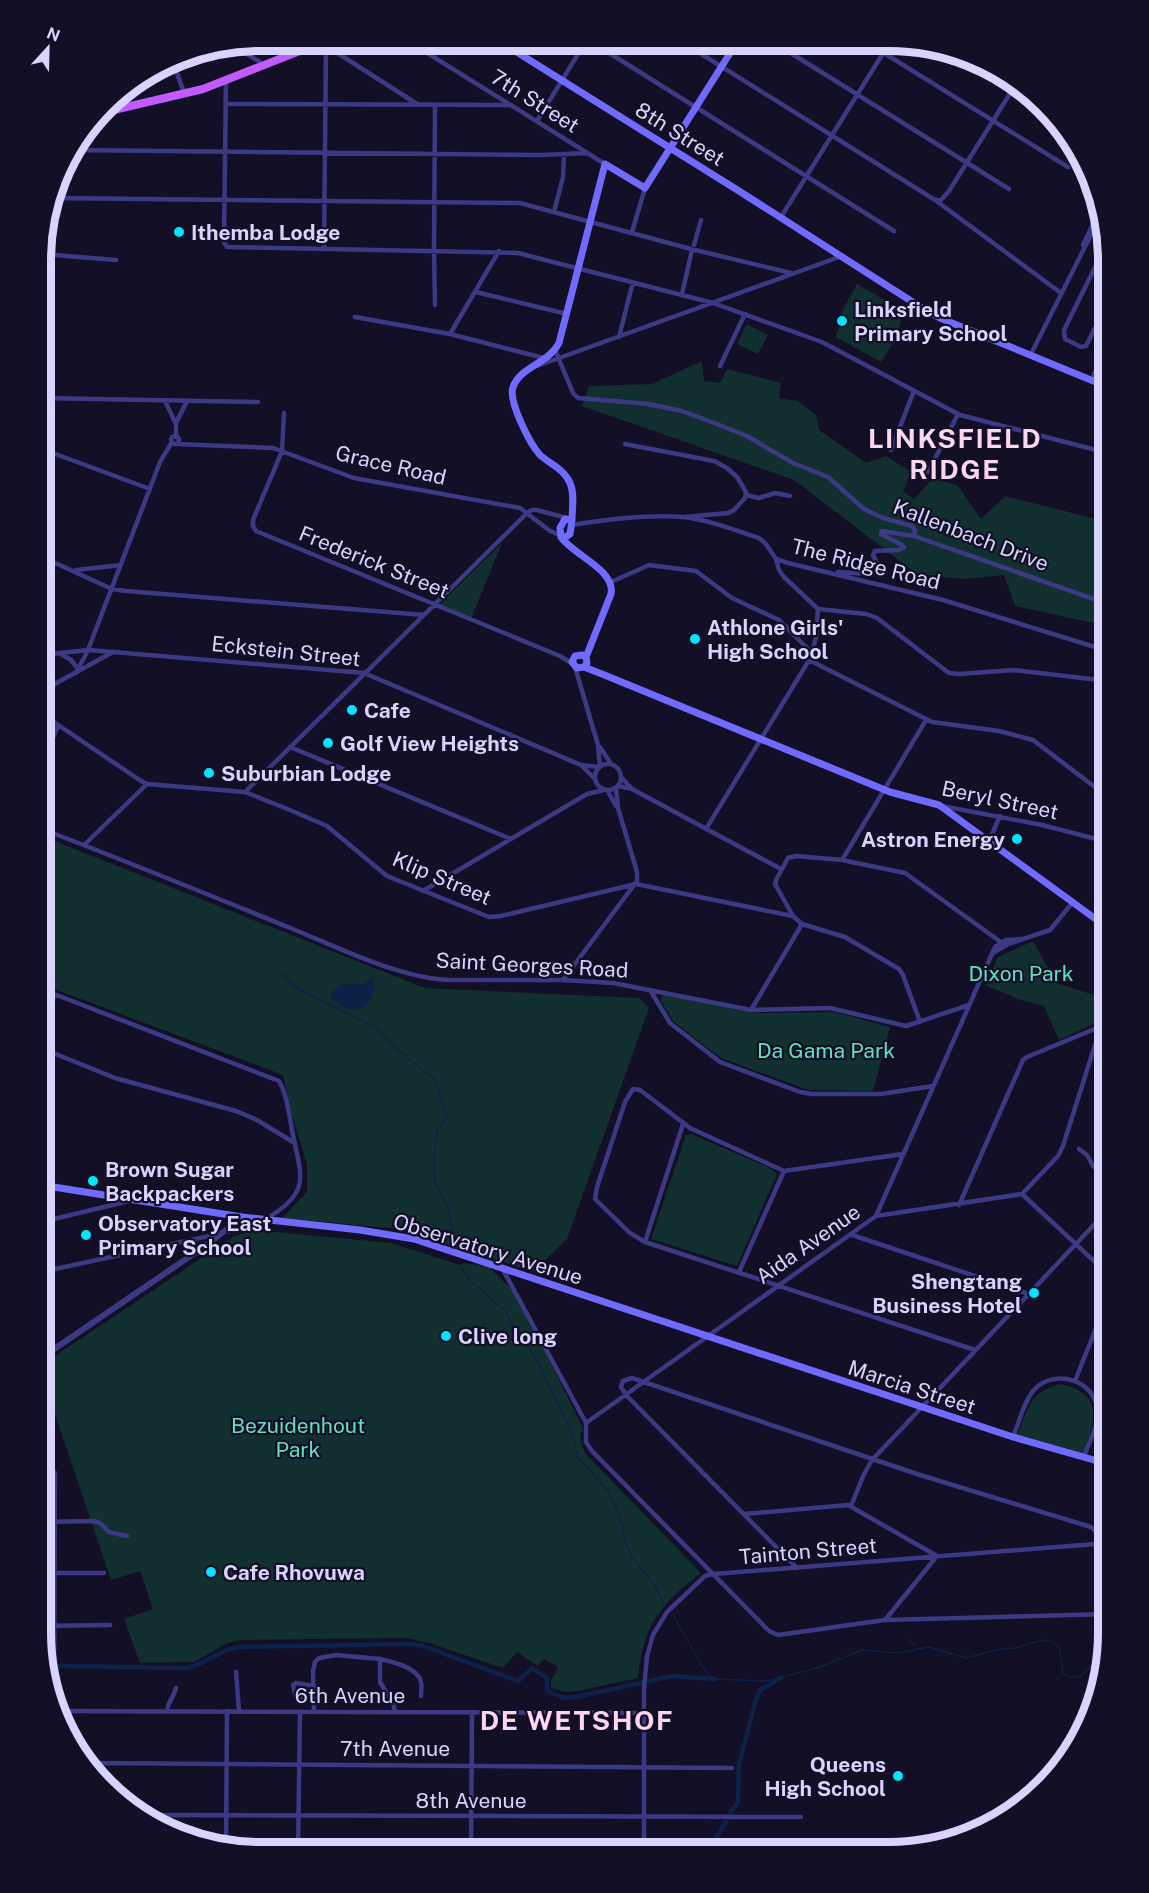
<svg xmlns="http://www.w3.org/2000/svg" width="1149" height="1893" font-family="'Public Sans',sans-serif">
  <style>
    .green { fill: #12302f }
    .water { fill: #0c2248 }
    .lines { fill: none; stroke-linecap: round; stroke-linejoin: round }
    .stream { stroke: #0c2248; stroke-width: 1.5 }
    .canal { stroke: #0c2248; stroke-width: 4.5 }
    .minor { stroke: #3d3a85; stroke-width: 4.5 }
    .tertiary { stroke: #3d3a85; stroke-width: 6 }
    .secondary { stroke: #6f6bff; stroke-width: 7 }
    .primary { stroke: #c25bff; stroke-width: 8 }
    .poi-dot { fill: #00e5ff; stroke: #130f26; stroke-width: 2 }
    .labels { text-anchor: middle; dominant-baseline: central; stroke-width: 4.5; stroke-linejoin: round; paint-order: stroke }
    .street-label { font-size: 21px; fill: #d9d4ff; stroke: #130f26 }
    .poi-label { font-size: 21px; font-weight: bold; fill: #d9d4ff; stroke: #130f26; text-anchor: start }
    .park-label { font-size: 21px; fill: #5fe0c0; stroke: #130f26 }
    .district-label { font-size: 27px; font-weight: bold; letter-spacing: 1.5px; fill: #ffd6f0; stroke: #130f26 }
    .rim { fill: none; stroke: #d9d4ff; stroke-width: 8 }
  </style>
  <rect width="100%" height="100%" fill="#130f26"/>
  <path class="green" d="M857,284L903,311L897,336L881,362L836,337L843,309Z
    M747,324L768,335L758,354L737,344Z
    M702,361L704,381L720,383L727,369L781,383L779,398L797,401L816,415L819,430L866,463L886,456L911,472L903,492L914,499L933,478L958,486L981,519L1005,496L1108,522V629L1094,623L1015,606L1004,575L963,579L917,574L794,480L582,406L589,386L652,384Z
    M502,543L471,619L439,605Z
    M42,836L425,988L639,998L649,1008L567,1239L533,1272L400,1229L282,1218L307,1192V1164L290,1109L283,1075L41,984Z
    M1033,941L1056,983L1104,998L1098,1020L1093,1024L1059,1040L1044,1006L1018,999L985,985L998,957Z
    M665,995L753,1013L834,1012L890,1027L873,1091L808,1090L721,1058L673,1021L661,1001L662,996Z
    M691,1134L768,1167L777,1174L737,1266L651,1239L686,1135Z
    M253,1230L391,1243L460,1265L464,1263L489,1267L517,1295L580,1422L583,1430L580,1434L582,1447L587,1455L701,1573C660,1604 643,1626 638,1678L578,1691L565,1692L551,1688V1681L558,1667L544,1659L538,1666L517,1652L503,1668L432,1644L407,1638L240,1640L227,1643L194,1662L140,1663L124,1619L153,1609L140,1571L111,1580L41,1373V1365L233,1237Z
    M1061,1384C1106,1395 1094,1421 1083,1455L1017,1435C1028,1409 1030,1391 1061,1384Z"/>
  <path class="water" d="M374,976C377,1008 355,1022 330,997L331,993L340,985L362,984Z"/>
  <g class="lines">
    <path class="stream" d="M281,974L294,986L312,996L374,1026L392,1044L436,1081L447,1117L437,1131L434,1160V1179L448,1208L456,1250
      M461,1267L470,1280L505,1311L516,1330L536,1358L572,1434L578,1457L608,1491L616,1508L623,1526L624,1539L632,1557L654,1584L664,1604
      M674,1617L705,1671L715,1679L767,1681L817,1668L862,1650L897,1653L929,1647L966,1658L1001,1649L1015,1648L1043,1640L1053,1642L1059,1647L1063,1673L1070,1678L1081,1676L1090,1667L1106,1657
      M909,1640L917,1646"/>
    <path class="canal" d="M58,1666L186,1668C205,1665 219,1650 238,1647L410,1644L423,1646L518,1681L532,1668L547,1678V1691L564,1698L576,1697L672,1676L715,1679
      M730,1813L738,1802L739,1764L756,1699L760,1690L781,1678
      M707,1852L726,1822"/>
    <path class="minor" d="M408,41L605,164
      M590,41L894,231
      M682,42L935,200L1061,293
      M773,42L1009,189
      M866,42L1068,167
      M325,45L417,104
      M234,46L260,62
      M162,66L177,73L183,90
      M226,80L224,242L227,247L518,253L713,303L822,342L960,415L1108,453
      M226,104L510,105
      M435,106L434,251L435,305
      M537,121L586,41
      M73,150L541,155L587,153
      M53,198L520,203L691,249
      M936,200H941L949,191L1016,84
      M554,212L563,177L564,155
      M781,217L890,42
      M632,232L645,188
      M694,245L701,220
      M1083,245L1099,211
      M1106,245L1064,330L1065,339L1081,347L1086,346L1108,302
      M324,249L326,46
      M695,250L791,273
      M42,254L116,260
      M476,292L567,314
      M682,294L692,250
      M355,317L450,334L544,358
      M450,334L499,251
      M619,337L633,282
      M555,350L573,393L578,398L648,404L682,411L709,421L747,436L793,463L828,477L864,509L883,518L912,526L915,531L914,536
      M1031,354L1100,217
      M537,366L842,256
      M720,366L745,314
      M1092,379L1108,342
      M1096,381L1108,353
      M42,398L258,402
      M165,401L176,424V437
      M284,413L282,451L253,520V526L256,531L560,656L573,664
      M176,423L187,401
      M171 440a4 4 0 1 1 8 0a4 4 0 1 1-8 0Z
      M177,444L273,448L354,478L520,508L550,531L560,535
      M625,444L714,461L727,468L737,477L746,492L745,498L734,510L728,513L685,517
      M42,449L150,489
      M891,450L914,391
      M928,472L958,414
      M746,495L759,498L775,493L790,496
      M572,525C608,519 647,514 683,517C709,520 735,530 759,538L766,544L776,559L788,563L943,600L1108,651
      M42,557L112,589L126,591L424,615
      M776,559L779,570L784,577L818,609L866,614L877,618L949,673L959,674L1014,670L1108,681
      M76,570L121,565
      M838,572L869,574L877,571L879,568L873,555L875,551L899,550L904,547L902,545L881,534L882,531L914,536L1108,604
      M611,582L649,565L696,571L732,598L779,620L812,653
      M61,654L71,660L78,669
      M42,655L88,650L113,652L364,673L581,765L598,767
      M809,660L932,722L999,731L1033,740L1108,797
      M575,667L598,745L600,766
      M76,673L88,650L160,462L172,442
      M42,691L113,652
      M42,714L141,781L147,784L245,792L290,810L327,826L387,876L489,917L501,916L636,884L793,916
      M290,747L511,839
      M600,747L611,764
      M595 777a13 13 0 1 1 26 0a13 13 0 1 1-26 0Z
      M581,765L594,778
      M42,766L58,725
      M621,777L632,789
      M618,786L632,789L781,869
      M607,790L616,806
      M245,792L527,513L532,510H537L567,518
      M942,806L1042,825L1108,842
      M42,829C126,861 209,895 293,929C339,948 399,978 449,980H563L613,983L751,1010L830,1008L906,1026L969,1005
      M706,829L811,657L816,637L818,609
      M989,841L1000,816
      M84,845L147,784
      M842,860L926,720
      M423,891L587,794L604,790
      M993,953L1008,944L1050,930L1073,902
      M563,980L637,881V872L618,808L616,788
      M41,989L279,1081C287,1095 289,1114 292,1130C301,1177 313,1192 264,1220
      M650,990L670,1023L720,1062L800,1092L812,1094H881L933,1086
      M41,1009L56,995
      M751,1010L802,924
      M920,1022L903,975L899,969L845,937L802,924L793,916L775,884L777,878L788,858L796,856L842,860L905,873L1005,945
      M41,1048L115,1078L236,1111L257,1120L293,1142
      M1079,1149L1087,1155L1093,1166L1108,1181
      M903,1154L784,1171L690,1128L640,1090L633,1089L625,1102L597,1187L595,1199L630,1233L645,1242L975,1350
      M1022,1194L1058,1156L1063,1146L1108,1004
      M1022,1194L1108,1274
      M959,1205L1023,1060L1027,1057L1102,1026
      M876,1216L1022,1194
      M41,1222L129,1201
      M852,1235L1029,1294
      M645,1242L683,1124
      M502,1268L586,1423
      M41,1272L223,1233
      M739,1272L784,1171
      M1075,1381L1108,1298
      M41,1415H49
      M586,1423L876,1216L995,947L1006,940L1021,939
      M586,1423V1442L592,1451L713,1574L1108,1543
      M1013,1437C1019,1423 1023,1403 1033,1391C1055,1366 1097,1381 1098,1413C1098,1428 1088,1443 1084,1457
      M41,1468L52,1469L55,1473L54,1699
      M851,1506L864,1474L872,1460L1108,1210
      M744,1514L848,1505L937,1556L885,1620
      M41,1522L94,1521L100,1523L109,1532L127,1536
      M797,1568L626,1395L621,1387L623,1381L632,1378L920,1475L1091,1527L1098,1533L1102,1544
      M41,1573H104
      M41,1626L110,1625
      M380,1659C392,1662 418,1667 421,1682C422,1686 421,1692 421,1696
      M236,1672L239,1711
      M314,1686L296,1683L293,1685L296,1698L314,1700
      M56,1711L645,1713
      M167,1711C168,1701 174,1697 176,1688
      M314,1712L313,1671L315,1662L319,1658L336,1655L380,1659V1682L393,1703L395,1712
      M93,1763L732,1768
      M141,1815L801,1817
      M226,1849L227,1711
      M298,1851L300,1712
      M471,1851L472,1712
      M644,1852V1688L647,1656L653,1635L667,1612L705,1576L713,1574L769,1631L778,1635L885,1620L1108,1614"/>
    <path class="tertiary" d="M41,1358L208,1244L242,1217"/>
    <path class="secondary" d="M499,41L739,191L922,308L940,318L1108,387
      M565,519L572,520L570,534L564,538L561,537L560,528Z
      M572,520C572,509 575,494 570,483C565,470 550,464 540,455C530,444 508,401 513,387C521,366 548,364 559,343L605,164L645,188L737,42
      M561,537C573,555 616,570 611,594L586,657
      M584,667L587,663L586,657L582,655L575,656L572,662L577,668L584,667L602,674L890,792L939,805L1108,928
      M41,1185L242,1217L360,1230L414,1239L1013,1437L1108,1464
      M229,1230L246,1224L260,1222"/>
    <path class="primary" d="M101,113L203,89L325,41"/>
  </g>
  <g class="poi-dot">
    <circle cx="179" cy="232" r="6"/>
    <circle cx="842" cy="321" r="6"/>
    <circle cx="695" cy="639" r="6"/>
    <circle cx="352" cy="710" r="6"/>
    <circle cx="328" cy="743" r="6"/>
    <circle cx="209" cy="773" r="6"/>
    <circle cx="1017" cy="839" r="6"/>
    <circle cx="93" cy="1181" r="6"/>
    <circle cx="86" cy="1235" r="6"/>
    <circle cx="1034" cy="1293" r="6"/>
    <circle cx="446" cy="1336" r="6"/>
    <circle cx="211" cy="1572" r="6"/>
    <circle cx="898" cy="1776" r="6"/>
  </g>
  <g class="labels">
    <g class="street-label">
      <text transform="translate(535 101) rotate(32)">7th Street</text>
      <text transform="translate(680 134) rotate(32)">8th Street</text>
      <text transform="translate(391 465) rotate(13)">Grace Road</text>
      <text transform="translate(971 535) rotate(21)">Kallenbach Drive</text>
      <text transform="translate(374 562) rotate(22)">Frederick Street</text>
      <text transform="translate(866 564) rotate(14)">The Ridge Road</text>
      <text transform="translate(286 651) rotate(6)">Eckstein Street</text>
      <text transform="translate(1000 800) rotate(12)">Beryl Street</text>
      <text transform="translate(442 878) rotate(23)">Klip Street</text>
      <text transform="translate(532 965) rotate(3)">Saint Georges Road</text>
      <text transform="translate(808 1244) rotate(-35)">Aida Avenue</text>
      <text transform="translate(488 1249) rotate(17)">Observatory Avenue</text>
      <text transform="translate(912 1387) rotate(18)">Marcia Street</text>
      <text transform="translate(808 1551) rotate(-5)">Tainton Street</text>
      <text x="350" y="1695">6th Avenue</text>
      <text x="395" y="1748">7th Avenue</text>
      <text x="471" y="1800">8th Avenue</text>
    </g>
    <g class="poi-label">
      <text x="191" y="232">Ithemba Lodge</text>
      <text x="854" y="309">Linksfield<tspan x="854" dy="24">Primary School</tspan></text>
      <text x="707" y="627">Athlone Girls'<tspan x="707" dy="24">High School</tspan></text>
      <text x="364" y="710">Cafe</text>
      <text x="340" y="743">Golf View Heights</text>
      <text x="221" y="773">Suburbian Lodge</text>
      <text x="1005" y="839" text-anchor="end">Astron Energy</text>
      <text x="105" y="1169">Brown Sugar<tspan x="105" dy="24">Backpackers</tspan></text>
      <text x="98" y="1223">Observatory East<tspan x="98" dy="24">Primary School</tspan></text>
      <text x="1022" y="1281" text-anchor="end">Shengtang<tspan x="1022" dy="24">Business Hotel</tspan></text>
      <text x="458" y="1336">Clive long</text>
      <text x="223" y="1572">Cafe Rhovuwa</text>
      <text x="886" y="1764" text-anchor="end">Queens<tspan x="886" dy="24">High School</tspan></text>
    </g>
    <g class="park-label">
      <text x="1021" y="973">Dixon Park</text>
      <text x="826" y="1050">Da Gama Park</text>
      <text x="298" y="1425">Bezuidenhout<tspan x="298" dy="24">Park</tspan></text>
    </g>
    <g class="district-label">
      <text x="955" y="438">LINKSFIELD<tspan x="955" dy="31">RIDGE</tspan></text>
      <text x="577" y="1720">DE WETSHOF</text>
    </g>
  </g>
  <path d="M0 0H1149V1893H0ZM260 51H889A209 209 0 0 1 1098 260V1633A209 209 0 0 1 889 1842H260A209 209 0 0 1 51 1633V260A209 209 0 0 1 260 51Z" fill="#130f26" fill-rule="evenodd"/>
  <path class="rim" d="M260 51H889A209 209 0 0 1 1098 260V1633A209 209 0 0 1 889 1842H260A209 209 0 0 1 51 1633V260A209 209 0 0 1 260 51Z"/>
  <g transform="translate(48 48) rotate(22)" stroke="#130f26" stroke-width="4.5" paint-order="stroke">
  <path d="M0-4.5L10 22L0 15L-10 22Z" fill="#d9d4ff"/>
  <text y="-9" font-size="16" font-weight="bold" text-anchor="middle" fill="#d9d4ff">N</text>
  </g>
</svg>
